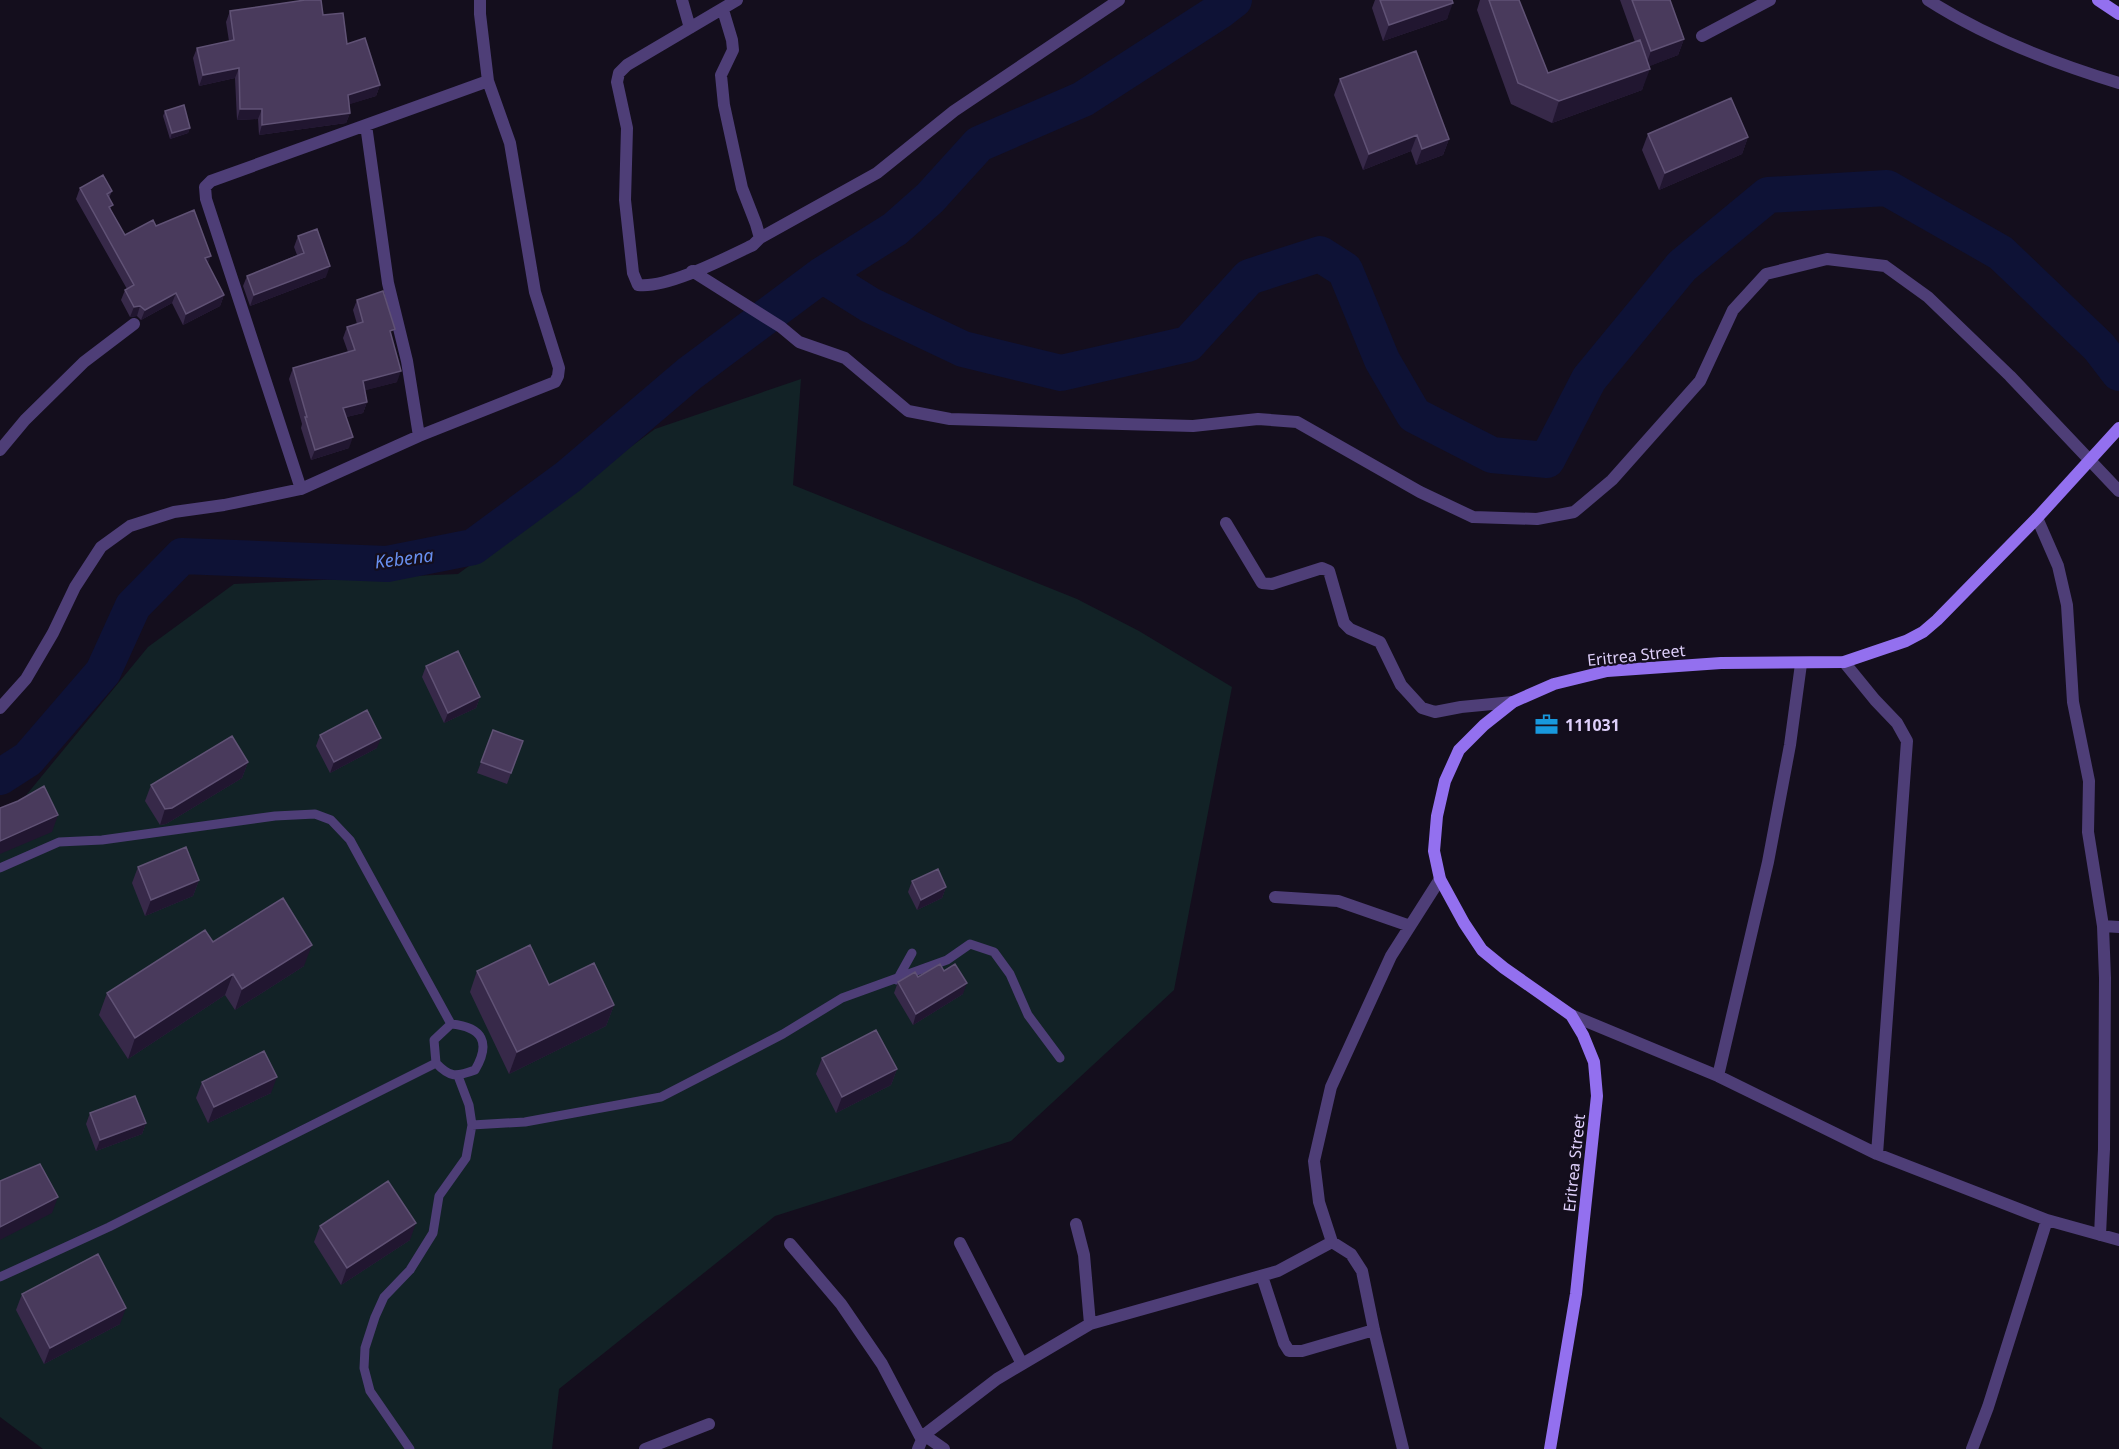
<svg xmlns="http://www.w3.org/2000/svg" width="2119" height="1449" font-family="'Noto Sans',sans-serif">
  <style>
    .green { fill: #122226 }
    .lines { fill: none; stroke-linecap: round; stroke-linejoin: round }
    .river { stroke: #0e1236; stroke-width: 36 }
    .lane { stroke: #4e3e77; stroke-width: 9 }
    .street { stroke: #4e3e77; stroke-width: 12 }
    .secondary { stroke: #9370ef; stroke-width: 12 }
    .wall { fill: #372949 }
    .shaded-wall { fill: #211630 }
    .building { fill: #493a5c; stroke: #605275; stroke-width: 1.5 }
    .labels { text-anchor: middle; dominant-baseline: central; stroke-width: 4.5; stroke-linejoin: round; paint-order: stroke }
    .street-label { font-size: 16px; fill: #decffa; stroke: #140e1d }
    .poi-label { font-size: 16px; font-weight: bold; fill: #decffa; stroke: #140e1d; text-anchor: start }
    .water-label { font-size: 18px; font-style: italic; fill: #688fef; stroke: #140e1d }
  </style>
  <rect width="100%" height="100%" fill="#140e1d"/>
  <path class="green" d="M801,379L793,485L1077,599L1139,631L1232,687L1174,990L1011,1141L775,1216L559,1389L552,1449H43L0,1417V809L23,799L148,647L234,584L458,574L655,429Z"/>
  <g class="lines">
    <path class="river" d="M822,275L870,305L963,349L1061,373L1188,344L1249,277L1320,254L1345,270L1382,360L1414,415L1492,455L1547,460L1589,379L1682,266L1768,195L1887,188L2001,253L2099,347L2119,373
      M0,777L28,759L103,672L133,606L182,556L387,564L473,547L568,477L689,374L822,275L895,229L930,198L979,144L1083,99L1221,10L1234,0"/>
    <path class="lane" d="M0,868L59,842L102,840L275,816L315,814L331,820L350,840L451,1024
      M897,980L912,953
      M451,1024C483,1027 491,1043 475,1070C456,1077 450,1078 436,1063L434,1040Z
      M472,1125L525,1122L661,1097L783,1034L842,998L947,960L970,944L994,952L1010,974L1028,1015L1060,1058
      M0,1277L109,1227L436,1063
      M410,1449L370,1391L364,1368L365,1348L375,1317L384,1297L410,1270L433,1233L439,1196L466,1158L472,1125L469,1105L458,1076"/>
    <path class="street" d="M682,0L690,28
      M1928,0C1987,38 2053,63 2119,83
      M723,10L732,40L733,50L721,75L724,105L742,188L756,224L760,238L753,245C726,258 666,289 638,285L633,273L625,200L627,128L617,82L619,73L627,65L737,0
      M1702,36L1770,0
      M366,125L388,283L407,361L419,436
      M760,238L877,173L954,111L1119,0
      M692,271L781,327L799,342L845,358L908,411L950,419L1193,426L1258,419L1297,422L1420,492L1473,517L1537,519L1574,512L1612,480L1700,381L1733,310L1766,274L1827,259L1885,266L1928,297L2010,376L2119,491
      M0,450L25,420L84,362L134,324
      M301,489L206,199L205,187L211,181L488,81
      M2037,518L2058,566L2067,605L2073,702L2089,781L2088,832L2103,926L2105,978L2104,1149L2100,1235
      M1226,523L1262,583L1272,584L1322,568L1329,571L1344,623L1350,629L1380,642L1401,685L1422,708L1435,712L1461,707L1513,702
      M1844,662L1875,700L1897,723L1907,741L1877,1154
      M0,708L26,679L53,633L75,587L101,547L130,526L174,512L224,505L301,489L419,436L555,382L558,376L559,368L535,292L510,143L488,81L480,14V0
      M1275,897L1338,901L1410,926
      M2103,926L2119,927
      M1571,1015L1718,1076L1877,1154L2047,1220L2119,1240
      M1718,1076L1768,862L1790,745L1801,664
      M1076,1224L1084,1255L1090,1324
      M960,1243L1022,1364
      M790,1244L841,1304L882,1364L922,1440
      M1262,1276L1284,1343L1289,1351H1302L1374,1330
      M924,1435L944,1449
      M645,1449L709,1424
      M918,1449L924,1435L997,1379L1090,1324L1278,1271L1332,1242
      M1403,1449L1374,1330L1362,1271L1351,1254L1332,1242L1319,1202L1314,1161L1331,1087L1391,956L1440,879
      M1972,1449L1988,1407L2047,1220"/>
    <path class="secondary" d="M2098,0L2119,14
      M1550,1449L1576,1294L1597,1096L1594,1062L1583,1035L1571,1015L1504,968L1482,950L1464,923L1440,879L1434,851L1437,816L1445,781L1459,750L1484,725L1513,702L1554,684L1607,671L1721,663L1844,662L1906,641L1923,632L1937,620L2037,518L2119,428"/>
  </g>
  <path class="wall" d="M1375,0H1452L1447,19L1383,41L1372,8Z
    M1480,0H1519L1548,73L1635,42L1620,0H1670L1684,39L1678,55L1649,66L1642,90L1552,123L1511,104L1477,10Z
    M230,11L323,15L380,85L376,96L349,104L350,113L346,123L259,135L258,119L237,120L235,78L199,86L193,58L197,48L229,41L226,22Z
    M1340,79L1449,139L1443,155L1416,165L1411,151L1363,170L1334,95Z
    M165,111L190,128L188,133L170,139L163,116Z
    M1648,134L1748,137L1742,154L1659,190L1642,150Z
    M80,188L112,191L109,198L111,210L125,235L156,226L208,264L224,295L220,306L183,325L172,303L141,320L137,316L130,317L121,300L125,290L127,289L76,199Z
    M298,236L326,277L250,306L243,286L247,276L297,255L294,247Z
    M357,300L392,337L397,382L365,390L367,402L363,413L346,417L349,448L311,460L301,428L302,424L289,379L293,368L348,352L343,338L347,327L357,324L353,310Z
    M426,666L480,697L476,708L444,723L422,677Z
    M493,730L523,741L507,784L477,773Z
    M320,735L377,748L330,773L316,746Z
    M248,762L242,778L166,824L160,825L145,801L151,785Z
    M138,867L199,880L193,896L145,916L132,883Z
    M912,881L946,887L942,898L917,910L908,892Z
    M213,942L304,966L235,1010L225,995L128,1059L99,1015L107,993Z
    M477,971L549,985L614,1005L606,1026L509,1074L470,992Z
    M944,971L963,994L913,1025L894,993L898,982Z
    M822,1058L897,1069L891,1085L836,1113L816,1074Z
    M202,1082L271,1093L208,1123L196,1098Z
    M90,1113L146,1123L142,1134L96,1151L86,1124Z
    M320,1226L410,1240L341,1285L314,1242Z
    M22,1294L120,1324L44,1364L16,1310Z"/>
  <path class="shaded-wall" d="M1453,3L1447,19L1383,41L1389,25Z
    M1684,39L1678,55L1645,68L1651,51Z
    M239,68L235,78L199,86L203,75Z
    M1650,69L1642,90L1552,123L1559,101Z
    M380,85L376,96L344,106L348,95Z
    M240,109H262L258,119L237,120Z
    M350,113L346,123L259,135L262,125Z
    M190,128L188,133L170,139L172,133Z
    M1417,135L1411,151L1363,170L1369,154Z
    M1748,137L1742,154L1659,190L1665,173Z
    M1449,139L1443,155L1416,165L1422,149Z
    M211,256L207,266L205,258Z
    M330,266L326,277L250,306L254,295Z
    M176,293L172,303L141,320L145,310Z
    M224,295L220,306L183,325L186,314Z
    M140,306L137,316L130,317L134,307Z
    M401,371L397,382L359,392L363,381Z
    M367,402L363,413L339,419L343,408Z
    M353,437L349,448L311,460L315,450Z
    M480,697L476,708L444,723L448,713Z
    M381,738L377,748L330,773L334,762Z
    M248,762L242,778L166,824L160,825L165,809Z
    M58,815L52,832L0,854V841Z
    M199,880L193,896L145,916L151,900Z
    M946,887L942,898L917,910L921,900Z
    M312,945L304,966L235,1010L242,989Z
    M233,974L225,995L128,1059L135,1038Z
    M967,983L963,994L913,1025L916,1014Z
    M614,1005L606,1026L509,1074L517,1052Z
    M897,1069L891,1085L836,1113L842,1097Z
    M277,1077L271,1093L208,1123L214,1107Z
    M146,1123L142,1134L96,1151L100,1140Z
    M58,1197L52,1213L0,1240V1227Z
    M416,1223L410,1240L341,1285L347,1268Z
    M126,1308L120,1324L44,1364L50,1348Z"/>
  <path class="building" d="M305,0H321L323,15L343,13L347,44L365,38L380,85L348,95L350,113L262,125V109H240L239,68L203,75L197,48L234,40L230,11Z
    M1380,0H1452L1453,3L1389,25Z
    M1489,0H1519L1548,73L1640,40L1650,69L1559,101L1518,83Z
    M1632,0H1670L1684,39L1651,51Z
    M1416,51L1449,139L1422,149L1417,135L1369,154L1340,79Z
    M1731,98L1748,137L1665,173L1648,134Z
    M184,105L190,128L172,133L165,111Z
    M103,175L112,191L107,194L113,205L109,207L125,235L153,220L156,226L194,210L211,256L205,258L224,295L186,314L176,293L145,310L140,306L134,307L125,290L134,285L80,188Z
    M317,229L330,266L254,295L247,276L304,253L298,236Z
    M383,291L395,329L390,331L401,371L363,381L367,402L343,408L353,437L315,450L305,417H307L293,368L355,350L347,327L363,322L357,300Z
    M458,651L480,697L448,713L426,666Z
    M367,710L381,738L334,762L320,735Z
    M493,730L523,741L511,773L481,762Z
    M232,736L248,762L172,808L165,809L151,785Z
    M44,786L58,815L0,841V808L18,801Z
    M186,847L199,880L151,900L138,867Z
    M938,869L946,887L921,900L912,881Z
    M283,898L312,945L242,989L233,974L135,1038L107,993L205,930L213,942Z
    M530,945L549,985L594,963L614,1005L517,1052L477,971Z
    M940,964L944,971L955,964L967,983L916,1014L898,982L915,972L918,977Z
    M876,1030L897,1069L842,1097L822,1058Z
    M264,1051L277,1077L214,1107L202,1082Z
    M135,1096L146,1123L100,1140L90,1113Z
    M40,1164L58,1197L0,1227V1181Z
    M388,1181L416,1223L347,1268L320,1226Z
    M98,1254L126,1308L50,1348L22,1294Z"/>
  <defs>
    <symbol id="office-bare" viewBox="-9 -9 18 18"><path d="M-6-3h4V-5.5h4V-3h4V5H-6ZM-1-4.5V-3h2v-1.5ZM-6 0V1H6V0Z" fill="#1898dd" stroke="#140e1d" stroke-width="2.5" paint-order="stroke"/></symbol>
  </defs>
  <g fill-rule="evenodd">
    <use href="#office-bare" x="1530" y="708" width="33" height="33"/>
  </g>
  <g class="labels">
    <g class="street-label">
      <text transform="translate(1636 655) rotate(-6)">Eritrea Street</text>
      <text transform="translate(1574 1163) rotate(-84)">Eritrea Street</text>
    </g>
    <g class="poi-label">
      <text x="1565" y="725">111031</text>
    </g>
    <g class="water-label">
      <text transform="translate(404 558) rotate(-7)">Kebena</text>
    </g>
  </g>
</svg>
